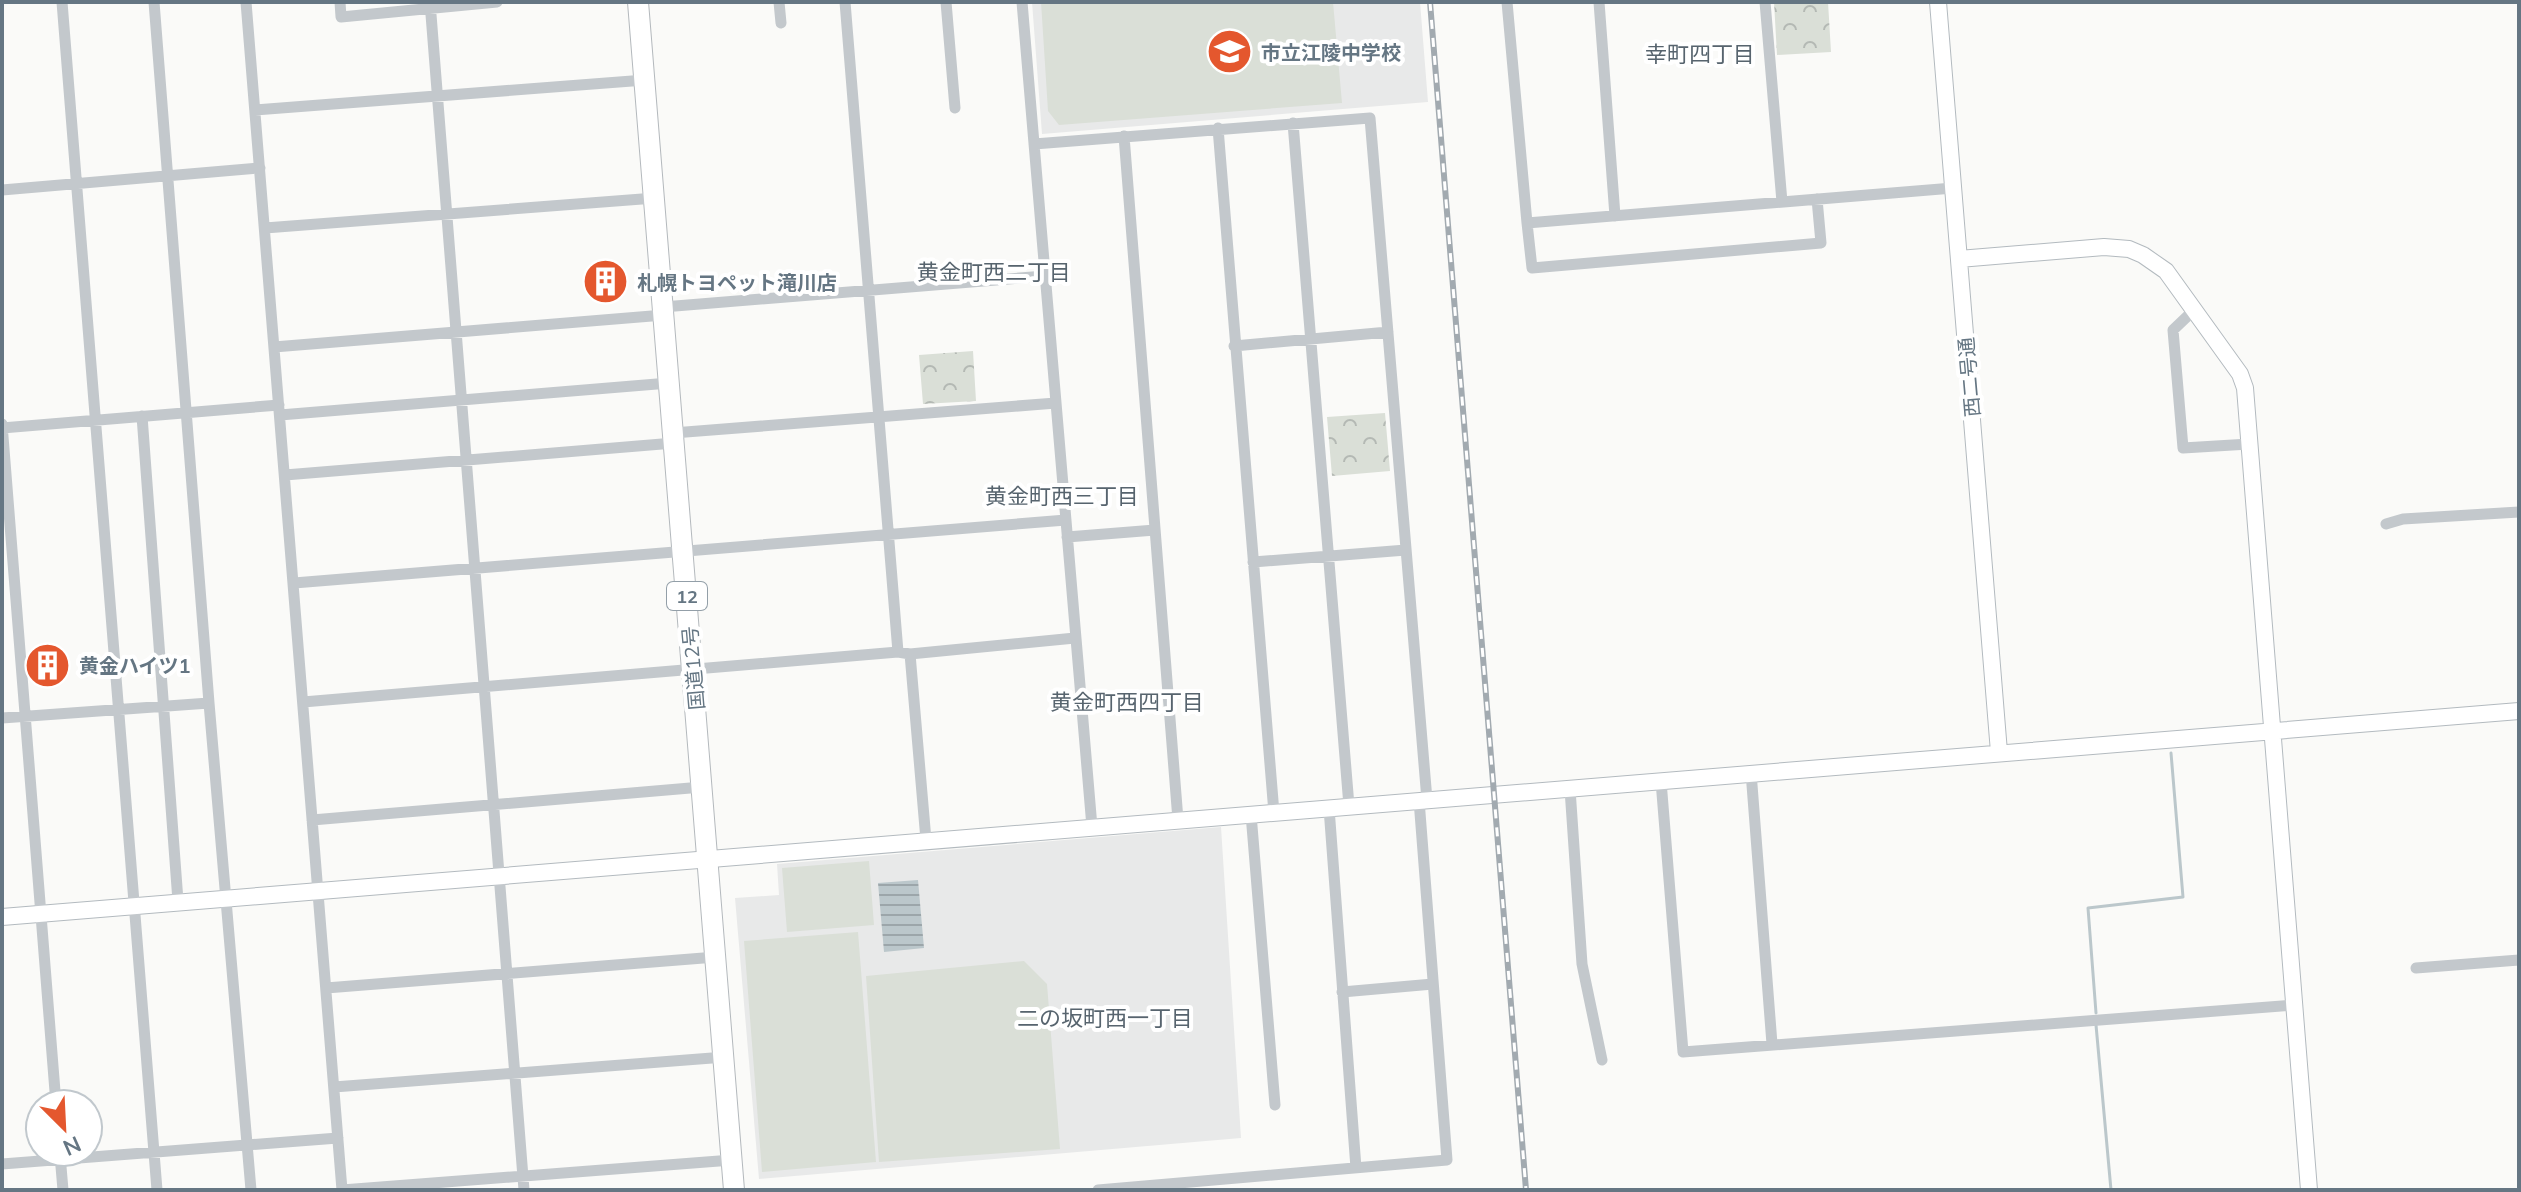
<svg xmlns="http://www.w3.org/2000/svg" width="2521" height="1192" font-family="Mulish,'Noto Sans JP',sans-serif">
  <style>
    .built { fill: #e8e9e9 }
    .green { fill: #dadfd7 }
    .forest { fill: url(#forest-crowns) }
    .water { fill: url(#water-rules) }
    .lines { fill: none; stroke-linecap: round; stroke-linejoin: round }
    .stream { stroke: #bbc7cb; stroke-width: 3 }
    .secondary-casing { stroke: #b3babf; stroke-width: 18 }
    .highway-casing { stroke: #b4b9bd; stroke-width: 22 }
    .street { stroke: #c3c8cc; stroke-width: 11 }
    .secondary { stroke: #fff; stroke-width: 16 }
    .highway { stroke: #fff; stroke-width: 20 }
    .rail-casing { stroke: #a2aab0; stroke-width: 6 }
    .rail { stroke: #fff; stroke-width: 3; stroke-dasharray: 9; stroke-linecap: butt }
    .labels { text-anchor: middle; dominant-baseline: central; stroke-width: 8; stroke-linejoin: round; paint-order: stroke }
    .shield { fill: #fff; stroke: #939fa8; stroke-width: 2 }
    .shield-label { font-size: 18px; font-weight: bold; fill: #657683 }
    .poi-label { font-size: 20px; font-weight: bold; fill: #657683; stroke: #fff; text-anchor: start }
    .street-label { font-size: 20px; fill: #657683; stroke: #fff }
    .neighbourhood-label { font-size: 22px; fill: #57646e; stroke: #fff }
  </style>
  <defs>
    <pattern id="forest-crowns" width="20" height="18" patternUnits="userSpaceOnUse" patternTransform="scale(2)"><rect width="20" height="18" fill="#dadfd7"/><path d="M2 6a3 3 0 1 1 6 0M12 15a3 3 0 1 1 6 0" fill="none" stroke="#b4b9b4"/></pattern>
    <pattern id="water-rules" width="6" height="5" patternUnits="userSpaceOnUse" patternTransform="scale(2)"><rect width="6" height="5" fill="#bbc7cb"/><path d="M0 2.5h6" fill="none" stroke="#9ca6aa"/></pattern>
  </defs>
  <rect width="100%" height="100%" fill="#fafaf8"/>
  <path class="built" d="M1032,2H1420L1428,102L1042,134Z
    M1221,827L1241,1138L759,1179L735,898L779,895L777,864Z"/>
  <path class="green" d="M1041,2H1333L1342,103L1059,125L1048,111Z
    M869,861L874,925L787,932L782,868Z
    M858,932L876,1162L762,1172L744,941Z
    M1024,961L1047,984L1060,1149L879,1162L866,976Z"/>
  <path class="forest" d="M1774,2H1828L1831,52L1777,55Z
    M973,351L976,401L923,404L919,355Z
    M1385,413L1390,471L1332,476L1327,417Z"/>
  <path class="water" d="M918,880L924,948L884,952L878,883Z"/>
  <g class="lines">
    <path class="stream" d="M2096,1013L2088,908L2183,897L2171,753
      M2096,1025L2111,1190"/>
    <defs>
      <path id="secondary" d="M1938,2L1999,752
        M1959,259L2104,247L2129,249L2143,255L2166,271L2240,374L2245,388L2309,1190
        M2,917L2519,711"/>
      <path id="highway" d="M638,2L734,1190"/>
    </defs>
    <use href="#secondary" class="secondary-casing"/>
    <use href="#highway" class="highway-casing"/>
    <path class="street" d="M62,2L157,1190
      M154,2L209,703L251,1190
      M246,2L342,1190
      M340,2L341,17L497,2
      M430,2L524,1190
      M779,2L781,23
      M845,2L898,652
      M946,2L955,108
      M1022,2L1092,827
      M1507,2L1527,223L1953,188
      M1599,2L1615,216
      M1765,2L1782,202
      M255,110L645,80
      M1293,123L1349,806
      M1218,128L1274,813
      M1124,136L1178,820
      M1034,144L1370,118L1427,800
      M2,190L260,168
      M1527,223L1532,268L1821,243L1817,199
      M265,228L655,198
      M663,307L1045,276
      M2194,310L2173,330L2183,448L2249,444
      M1234,346L1388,332
      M274,347L664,315
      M280,415L669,383
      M142,416L178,901
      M2,424C19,651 39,877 56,1104
      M2,428L279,405
      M673,433L1056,403
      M285,475L674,443
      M2386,524L2403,519L2519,512
      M1067,537L1155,530
      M1253,562L1406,550
      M294,583L1066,520
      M910,654L926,840
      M303,702L898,652L910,654L1075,638
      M2,718L209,703
      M1751,772L1772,1044
      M1661,781L1683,1052L2295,1005
      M1570,789L1582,964L1602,1060
      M1329,808L1356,1168
      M1251,814L1275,1105
      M312,820L702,787
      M2416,968L2519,960
      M326,988L716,957
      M1342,992L1433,984
      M334,1087L725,1057
      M60,1155L63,1190
      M2,1164L338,1138
      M342,1190L732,1160
      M1098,1190L1447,1160L1419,800"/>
    <use href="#secondary" class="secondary"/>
    <use href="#highway" class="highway"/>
    <defs>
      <path id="rail" d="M1430,2L1526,1190"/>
    </defs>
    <use href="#rail" class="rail-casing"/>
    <use href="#rail" class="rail"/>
  </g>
  <defs>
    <symbol id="school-disc" viewBox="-11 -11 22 22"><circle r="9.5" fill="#e4572e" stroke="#fff"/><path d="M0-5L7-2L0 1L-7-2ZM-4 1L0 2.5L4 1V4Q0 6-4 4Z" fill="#fff"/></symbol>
    <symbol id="building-disc" viewBox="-11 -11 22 22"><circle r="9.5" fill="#e4572e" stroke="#fff"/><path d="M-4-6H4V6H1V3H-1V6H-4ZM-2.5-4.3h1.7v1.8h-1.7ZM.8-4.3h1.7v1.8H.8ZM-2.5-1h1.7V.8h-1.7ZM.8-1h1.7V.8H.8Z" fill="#fff"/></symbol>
  </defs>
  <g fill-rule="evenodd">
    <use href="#school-disc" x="1204" y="26" width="51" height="51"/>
    <use href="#building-disc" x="580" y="256" width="51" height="51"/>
    <use href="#building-disc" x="22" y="640" width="51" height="51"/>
  </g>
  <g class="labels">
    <rect class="shield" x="667" y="582" width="40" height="28" rx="6"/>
    <g class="shield-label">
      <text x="687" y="596">12</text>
    </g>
    <g class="poi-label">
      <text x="1261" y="52">市立江陵中学校</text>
      <text x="637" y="282">札幌トヨペット滝川店</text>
      <text x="79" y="665">黄金ハイツ1</text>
    </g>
    <g class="street-label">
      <text transform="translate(1969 377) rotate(-95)">西二号通</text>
      <text transform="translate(693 668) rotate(-95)">国道12号</text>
    </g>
    <g class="neighbourhood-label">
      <text x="1700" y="54">幸町四丁目</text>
      <text x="994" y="272">黄金町西二丁目</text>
      <text x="1062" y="496">黄金町西三丁目</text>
      <text x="1127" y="702">黄金町西四丁目</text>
      <text x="1105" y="1018">二の坂町西一丁目</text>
    </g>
  </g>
  <rect width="2521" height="1192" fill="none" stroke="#657683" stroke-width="8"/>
  <g transform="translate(64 1128) rotate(156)"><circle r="38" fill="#ffffff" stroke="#c1c8cd" stroke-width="2"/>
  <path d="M0-6L14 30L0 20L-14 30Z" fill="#e4572e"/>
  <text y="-12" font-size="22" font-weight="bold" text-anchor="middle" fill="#657683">N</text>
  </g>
</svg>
